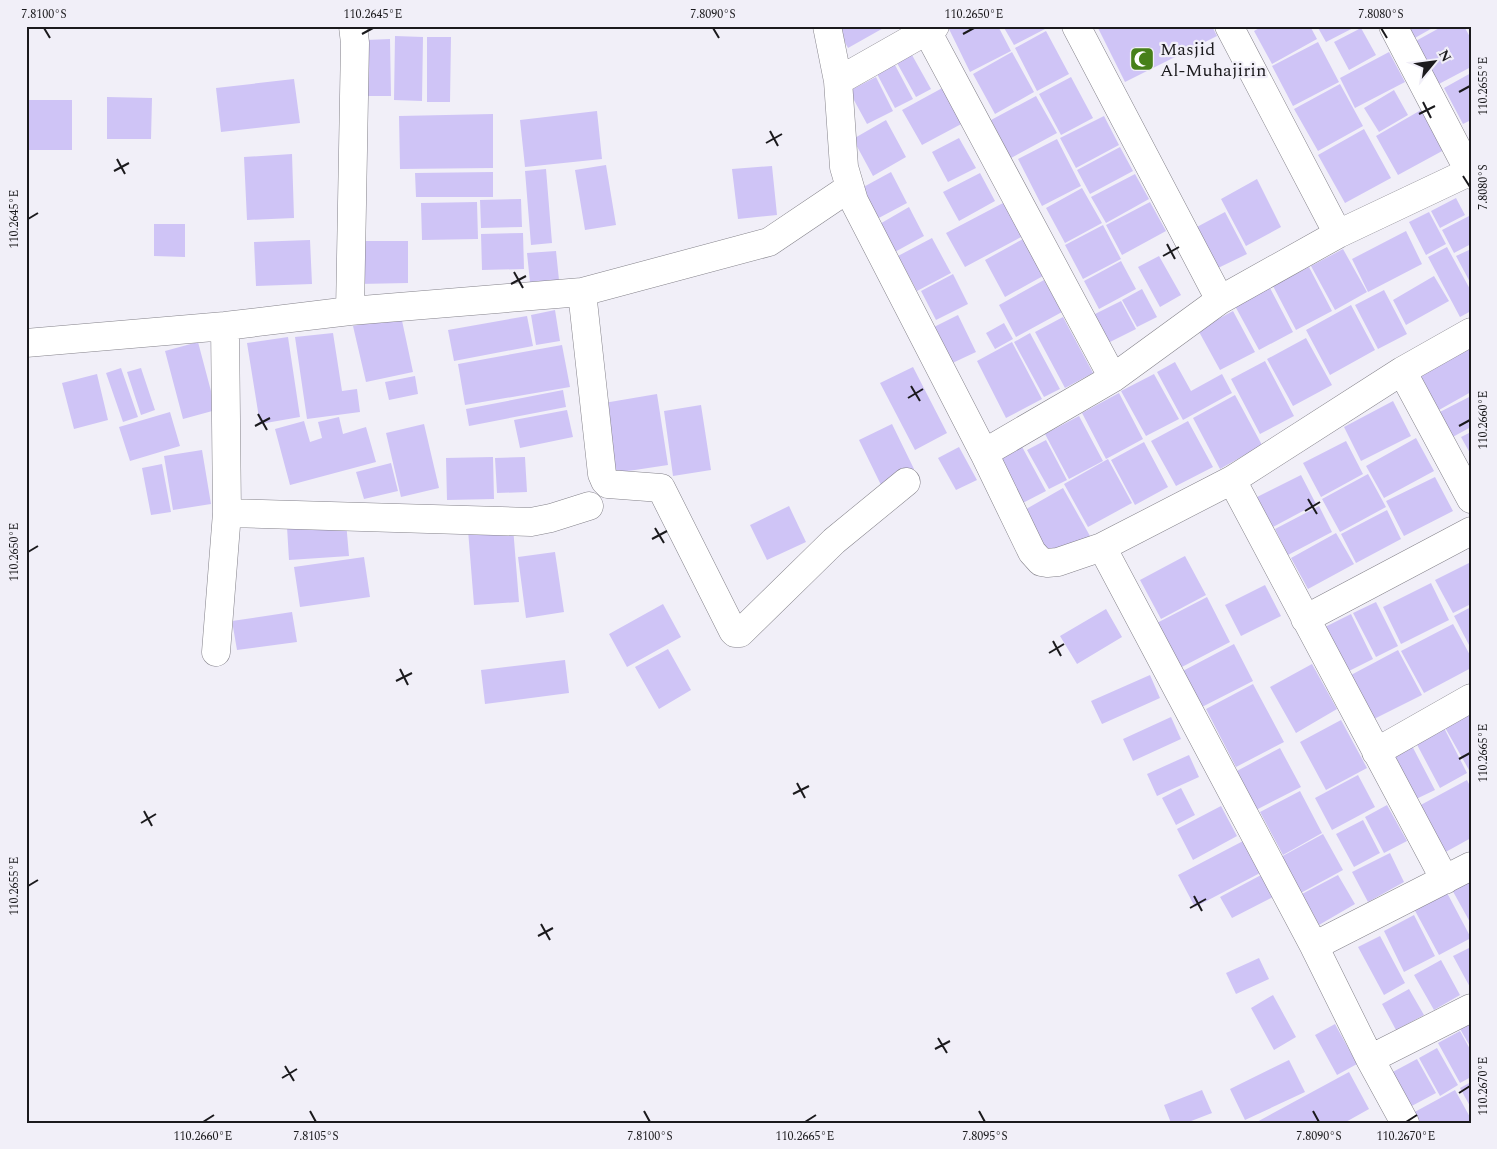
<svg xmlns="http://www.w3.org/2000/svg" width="1497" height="1149" font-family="Spectral,serif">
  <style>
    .building { fill: #cfc4f6 }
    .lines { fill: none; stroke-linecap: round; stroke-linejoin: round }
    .minor-casing { stroke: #84828a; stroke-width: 29 }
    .minor { stroke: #fff; stroke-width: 28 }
    .ticks { fill: none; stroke: #1b1a1d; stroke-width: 2 }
    .labels { text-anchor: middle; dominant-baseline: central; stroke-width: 4.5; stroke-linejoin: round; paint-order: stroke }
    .poi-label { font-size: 18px; fill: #1b1a1d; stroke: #f1eff8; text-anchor: start }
    .neatline { fill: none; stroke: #1b1a1d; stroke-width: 2 }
    .ticks-label { font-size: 12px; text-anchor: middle; fill: #1b1a1d }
  </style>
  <rect width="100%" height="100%" fill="#f1eff8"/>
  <path class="building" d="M836,26H887L848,48Z
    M949,26H998L1011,51L970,72L948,27Z
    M1003,26H1044L1045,29L1014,45Z
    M1097,26H1212L1217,36L1125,82Z
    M1263,26H1310L1317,39L1272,64L1254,31Z
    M1317,26H1357L1326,42Z
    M1407,26H1436L1413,39Z
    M1443,26H1464L1471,39V67L1437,85L1414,42Z
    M1361,28L1376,55L1349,70L1334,42Z
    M1046,31L1069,74L1037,91L1015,48Z
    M395,36L423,37L422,101L394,100Z
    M427,37H451L450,102H427Z
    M390,39L391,96H367L366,40Z
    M1318,42L1339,82L1293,106L1272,66Z
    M1012,52L1034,92L995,114L973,74Z
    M1389,52L1405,82L1355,108L1340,78Z
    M912,55L931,89L916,97L897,63Z
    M895,65L913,99L895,108L877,74Z
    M1471,73V120L1463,124L1444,88Z
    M876,77L893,111L867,124L849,91Z
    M1071,77L1093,118L1061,135L1039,94Z
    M294,79L300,123L221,132L216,88Z
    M1340,84L1363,126L1318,151L1294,109Z
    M946,86L965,122L922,145L902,110Z
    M1394,90L1408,115L1379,132L1364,108Z
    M1036,96L1057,133L1011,158L991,120Z
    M107,97L152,98L151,139H107Z
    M26,100H72V150H26Z
    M1421,110L1444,150L1398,175L1376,136Z
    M597,111L602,159L525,167L520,120Z
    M493,114V168L400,169L399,116Z
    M1104,116L1119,145L1076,168L1060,138Z
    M886,120L906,157L873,176L853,139Z
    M1364,129L1391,178L1345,203L1318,155Z
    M959,138L976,168L948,182L932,152Z
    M1057,139L1081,186L1042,206L1018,159Z
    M1120,147L1133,171L1090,194L1077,170Z
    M292,154L294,218L247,220L244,157Z
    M606,165L616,225L585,230L575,170Z
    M772,166L777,215L738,219L732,169Z
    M546,169L552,243L531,245L525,171Z
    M493,172V197H416L415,173Z
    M891,172L907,203L875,220L858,190Z
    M980,173L995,201L959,221L943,192Z
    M1135,174L1149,199L1106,223L1091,197Z
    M1257,179L1281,227L1246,246L1221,199Z
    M1082,188L1102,223L1065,243L1046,208Z
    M1456,198L1465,215L1440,228L1431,211Z
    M521,199L522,227L481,228L480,200Z
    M477,202L478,239L422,240L421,203Z
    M1005,202L1023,236L965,267L946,233Z
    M1150,202L1166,231L1122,255L1106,225Z
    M909,207L924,236L893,253L878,225Z
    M1225,212L1247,254L1216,269L1195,228Z
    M1429,212L1446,244L1426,255L1409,222Z
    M1471,215V244L1454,253L1442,230Z
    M154,224H185V257L154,256Z
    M1103,225L1121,259L1083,279L1065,245Z
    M1406,231L1422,264L1368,292L1352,259Z
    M523,233L524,269L482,270L481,234Z
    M932,238L951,273L917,291L898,256Z
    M1023,239L1043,276L1005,297L985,260Z
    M310,240L312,284L256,286L254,242Z
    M359,241H408V283L359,284Z
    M1447,247L1471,291V311L1460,317L1428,257Z
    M1343,249L1367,292L1335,310L1311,266Z
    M1471,249V284L1456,256Z
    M556,251L559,280L530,282L527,253Z
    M1159,256L1181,295L1160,307L1138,267Z
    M1121,261L1136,289L1099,309L1084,281Z
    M1309,267L1332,311L1296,330L1273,286Z
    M953,274L968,304L936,320L921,291Z
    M1434,276L1449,301L1406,325L1393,300Z
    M1044,280L1062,312L1016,337L999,305Z
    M1270,288L1293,332L1259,350L1235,306Z
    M1142,289L1157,317L1137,327L1122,300Z
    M1384,290L1407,334L1378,349L1355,305Z
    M1121,301L1136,329L1108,343L1093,315Z
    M1351,305L1375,350L1330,375L1306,330Z
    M555,310L560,341L536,345L531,315Z
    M1233,311L1255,352L1220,370L1198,330Z
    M958,315L976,352L946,366L928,330Z
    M401,316L413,372L366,382L353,326Z
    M527,316L533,346L454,361L448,330Z
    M1063,317L1093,373L1065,388L1035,332Z
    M1004,323L1013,339L995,349L986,333Z
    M333,333L342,391L357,389L360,412L307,419L295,337Z
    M1030,333L1060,389L1044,397L1014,342Z
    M288,337L300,417L260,424L247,343Z
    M1306,338L1332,385L1293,406L1267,359Z
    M198,342L216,410L183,419L165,351Z
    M1012,342L1042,399L1006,418L977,361Z
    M1471,343V392L1439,410L1418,371Z
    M562,345L570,387L465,405L458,364Z
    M1265,361L1294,416L1260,434L1231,379Z
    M1175,362L1191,391L1222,374L1232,393L1183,420L1157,372Z
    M913,367L947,433L915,450L880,383Z
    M121,368L138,417L123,422L106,373Z
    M141,368L155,410L141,415L127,372Z
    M97,374L108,420L74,429L62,383Z
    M1154,374L1179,419L1146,436L1121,391Z
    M415,376L418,394L389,400L385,382Z
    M563,390L566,407L469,426L466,409Z
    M1119,393L1143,439L1106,459L1082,413Z
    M657,394L668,465L615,473L604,403Z
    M1235,395L1262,445L1220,469L1193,418Z
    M1471,396V427L1449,439L1436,414Z
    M1393,401L1411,436L1361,461L1344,427Z
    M701,405L711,470L673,476L664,411Z
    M567,410L573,437L520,448L514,420Z
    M170,412L180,446L130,461L119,427Z
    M1079,416L1103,461L1069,479L1045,434Z
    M339,417L343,434L366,427L376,462L290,485L275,429L304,421L310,442L322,438L318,422Z
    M1188,421L1213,467L1176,486L1151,441Z
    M424,424L439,488L401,497L386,433Z
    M892,424L914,469L881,485L859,440Z
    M1471,432V455L1461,437Z
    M1416,438L1434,471L1384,498L1366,466Z
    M1046,440L1067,480L1049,489L1027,450Z
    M1346,441L1363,474L1321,497L1303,463Z
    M1144,442L1168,487L1135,505L1111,460Z
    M1020,443L1046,491L1015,507L989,459Z
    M959,447L977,480L956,490L938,458Z
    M202,450L211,504L173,510L164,456Z
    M493,457L494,499L447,500L446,458Z
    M525,457L527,492L497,493L495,458Z
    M1108,459L1132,503L1088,527L1064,484Z
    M391,463L398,491L364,499L356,472Z
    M162,464L171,512L151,515L142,468Z
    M1368,474L1386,507L1340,532L1322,499Z
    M1301,475L1316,504L1273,527L1257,497Z
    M1435,477L1453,511L1404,536L1386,501Z
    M1063,488L1090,536L1048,560L1021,512Z
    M789,506L806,542L767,560L750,525Z
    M1319,506L1332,532L1288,555L1275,529Z
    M1387,510L1401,539L1356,563L1341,534Z
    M346,522L349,556L289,560L287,527Z
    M513,527L519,602L474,605L468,530Z
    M1336,533L1354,564L1308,589L1291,558Z
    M555,552L564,612L526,618L518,557Z
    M1185,556L1206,595L1161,619L1140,580Z
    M364,557L370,597L300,607L294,567Z
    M1471,562V604L1453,613L1435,580Z
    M1431,583L1449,620L1401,644L1383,607Z
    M1265,585L1281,616L1241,636L1225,605Z
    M1207,597L1230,642L1178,669L1155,624Z
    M1376,602L1398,646L1376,657L1353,613Z
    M663,604L681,637L627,667L609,634Z
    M1471,607V644L1469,645L1454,616Z
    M1106,609L1122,637L1077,664L1060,636Z
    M292,612L297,642L237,650L232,621Z
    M1351,614L1373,659L1345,673L1323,628Z
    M1453,624L1471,657V668L1424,693L1401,651Z
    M1234,644L1253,681L1198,709L1179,673Z
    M668,649L691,690L659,709L635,667Z
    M1398,650L1422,695L1374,719L1351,675Z
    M565,660L569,693L485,704L481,670Z
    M1312,664L1337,709L1296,733L1270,687Z
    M1150,675L1160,698L1102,724L1091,701Z
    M1253,684L1284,742L1236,767L1206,709Z
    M1471,708V769L1469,770L1443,724Z
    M1171,717L1181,739L1133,761L1123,739Z
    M1341,720L1367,768L1326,790L1300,742Z
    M1442,724L1467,773L1440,788L1414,739Z
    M1410,742L1435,790L1414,800L1390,752Z
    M1280,748L1301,787L1256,810L1235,772Z
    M1189,755L1199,777L1157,796L1147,774Z
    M1358,775L1375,807L1332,830L1315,798Z
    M1467,780L1471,788V838L1442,854L1417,807Z
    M1181,788L1195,815L1176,825L1162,798Z
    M1300,791L1322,833L1283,855L1260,812Z
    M1387,805L1407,841L1384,853L1365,817Z
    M1221,806L1237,836L1193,860L1177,829Z
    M1363,820L1380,853L1354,867L1336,834Z
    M1323,834L1343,870L1299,894L1279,858Z
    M1245,840L1262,872L1195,907L1178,875Z
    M1390,853L1404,882L1368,902L1352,872Z
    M1471,874V924L1450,886Z
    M1261,875L1273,897L1232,918L1220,897Z
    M1338,875L1355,904L1319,925L1302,894Z
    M1445,889L1471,938L1439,955L1413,907Z
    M1414,915L1435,956L1404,972L1384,931Z
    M1380,936L1405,983L1384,995L1358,947Z
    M1471,947V989L1453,956Z
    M1259,958L1269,979L1236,994L1226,973Z
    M1441,960L1460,995L1434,1010L1414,975Z
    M1409,989L1424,1015L1396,1030L1382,1004Z
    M1273,995L1296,1037L1274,1050L1251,1008Z
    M1471,1021V1048L1459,1027Z
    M1335,1024L1357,1064L1337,1075L1315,1035Z
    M1460,1031L1471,1051V1077L1460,1083L1438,1043Z
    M1437,1048L1458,1085L1440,1096L1419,1058Z
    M1417,1059L1436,1093L1408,1108L1389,1074Z
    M1289,1060L1305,1092L1245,1120L1230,1089Z
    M1349,1072L1369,1109L1344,1123H1255Z
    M1471,1082V1108L1460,1088Z
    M1202,1090L1212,1113L1186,1123H1171L1164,1105Z
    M1455,1090L1471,1119V1123H1416L1411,1114Z"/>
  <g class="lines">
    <defs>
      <path id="minor" d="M827,26L838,81L844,167L854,201L984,453L1032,552L1041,562L1047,563L1058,562L1102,547L1232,480L1402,371L1471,332
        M1076,26L1220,300
        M1229,26L1338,234
        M1393,26L1471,175
        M927,31L1113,378
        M838,81L935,26
        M582,292L602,474L605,481L608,484L661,488L733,631L735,633H740L834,541L906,482
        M350,311L355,43L353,26
        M26,343L225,326L350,311L582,292L769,242L849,188
        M1402,371L1471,499
        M984,453L1113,378L1220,300L1338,234L1469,172
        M1232,480L1445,880
        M227,513L531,522L551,518L589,506
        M1102,547L1314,946L1370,1059L1405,1123
        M1305,619L1471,531
        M216,652L227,513L225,326
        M1376,752L1471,698
        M1314,946L1471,866
        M1370,1059L1471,1008"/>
    </defs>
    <use href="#minor" class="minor-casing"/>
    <use href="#minor" class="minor"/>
  </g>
  <path class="ticks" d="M44,28L50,38M713,28L719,38M1381,28L1387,38M362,34L373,28M963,34L974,28M1459,92L1470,86M1423,102L1431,118M1419,114L1435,106M770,131L778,146M766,143L782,134M117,159L125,174M114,171L129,163M1463,176L1470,187M28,219L38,213M1167,244L1175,259M1163,256L1179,247M514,272L523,288M511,284L526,276M911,386L920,401M908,398L923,389M258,414L267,430M255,426L270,418M1459,426L1470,420M1308,499L1317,514M1305,511L1320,502M655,528L664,543M652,539L667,531M28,552L38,546M1053,641L1061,656M1049,653L1064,644M400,669L408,685M396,681L412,673M1459,759L1470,753M797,783L805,798M793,794L809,786M144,811L152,826M141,823L156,814M28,886L38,880M1194,896L1202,911M1190,908L1206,899M541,924L550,940M538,936L553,928M938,1038L947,1053M935,1049L950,1041M285,1066L294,1081M282,1078L297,1069M1459,1093L1470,1086M310,1111L316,1122M644,1111L650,1122M979,1111L985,1122M1313,1111L1319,1122M203,1122L214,1115M805,1122L816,1115M1406,1122L1417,1115"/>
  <defs>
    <symbol id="mosque-square" viewBox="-11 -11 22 22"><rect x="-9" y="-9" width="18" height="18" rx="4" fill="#47801a" stroke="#f1eff8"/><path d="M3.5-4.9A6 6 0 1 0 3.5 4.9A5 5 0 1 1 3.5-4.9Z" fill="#fff"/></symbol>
  </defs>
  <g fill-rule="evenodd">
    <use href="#mosque-square" x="1128" y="45" width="28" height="28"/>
  </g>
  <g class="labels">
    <g class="poi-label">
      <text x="1160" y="49">Masjid<tspan x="1160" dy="21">Al-Muhajirin</tspan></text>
    </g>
  </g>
  <rect width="1497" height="1149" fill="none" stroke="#f1eff8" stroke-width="55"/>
  <g transform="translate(1434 62) rotate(61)" stroke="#f1eff8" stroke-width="4" paint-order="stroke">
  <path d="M0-4L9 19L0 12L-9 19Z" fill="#1b1a1d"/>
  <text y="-8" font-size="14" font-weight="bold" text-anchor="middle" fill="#1b1a1d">N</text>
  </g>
  <rect x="28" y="28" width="1442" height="1094" class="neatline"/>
  <g class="ticks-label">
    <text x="44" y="18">7.8100°S</text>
    <text x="373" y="18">110.2645°E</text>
    <text x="713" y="18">7.8090°S</text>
    <text x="974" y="18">110.2650°E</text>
    <text x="1381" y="18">7.8080°S</text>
    <text transform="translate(1483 86) rotate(-90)" y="4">110.2655°E</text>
    <text transform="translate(1483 187) rotate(-90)" y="4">7.8080°S</text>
    <text transform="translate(14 219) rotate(-90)" y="4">110.2645°E</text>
    <text transform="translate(1483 420) rotate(-90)" y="4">110.2660°E</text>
    <text transform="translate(14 552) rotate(-90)" y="4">110.2650°E</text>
    <text transform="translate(1483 753) rotate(-90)" y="4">110.2665°E</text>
    <text transform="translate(14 886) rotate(-90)" y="4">110.2655°E</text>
    <text transform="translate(1483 1086) rotate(-90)" y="4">110.2670°E</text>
    <text x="203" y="1140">110.2660°E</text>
    <text x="316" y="1140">7.8105°S</text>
    <text x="650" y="1140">7.8100°S</text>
    <text x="805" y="1140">110.2665°E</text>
    <text x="985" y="1140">7.8095°S</text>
    <text x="1319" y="1140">7.8090°S</text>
    <text x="1406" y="1140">110.2670°E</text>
  </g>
</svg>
